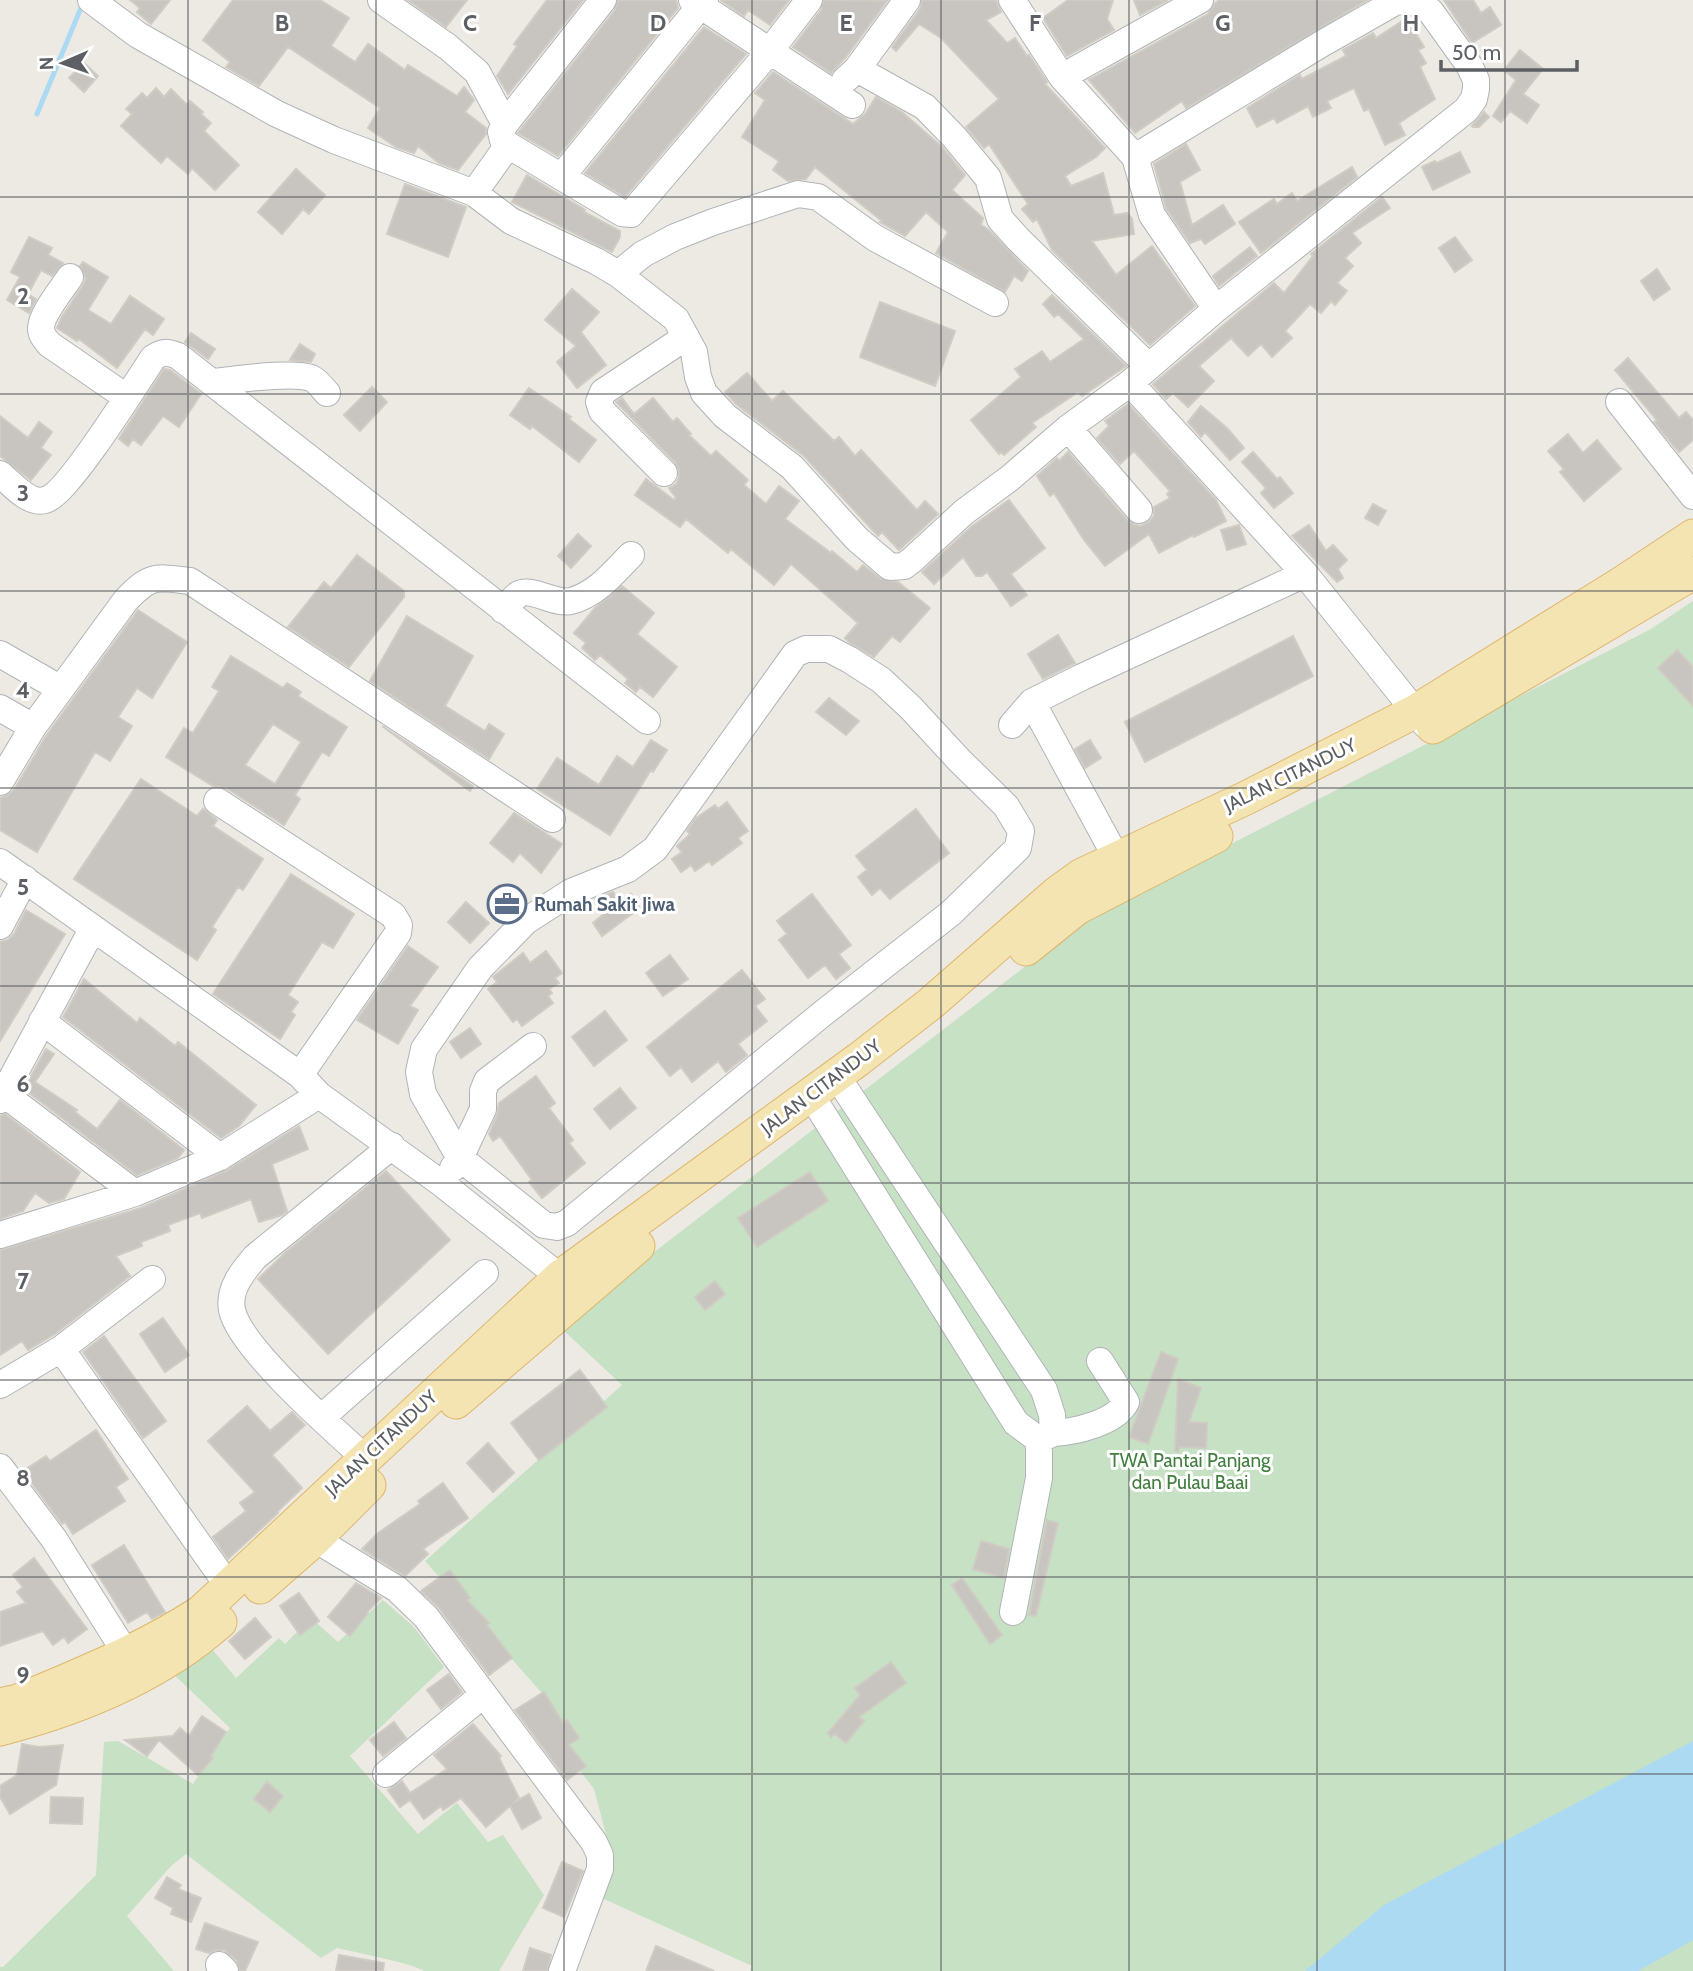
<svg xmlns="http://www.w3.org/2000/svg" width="1693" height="1971" font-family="Cabin,sans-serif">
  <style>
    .green { fill: #c6e1c4 }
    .water { fill: #addaf3 }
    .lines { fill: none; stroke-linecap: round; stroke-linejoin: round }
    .stream { stroke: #addaf3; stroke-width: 5 }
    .building { fill: #c8c5c1; stroke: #d0cbc3; stroke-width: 2; fill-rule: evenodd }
    .minor-casing { stroke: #b1b4b7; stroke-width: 28 }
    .major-casing { stroke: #deb66b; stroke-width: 35 }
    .minor { stroke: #fff; stroke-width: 26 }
    .major { stroke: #f4e4b2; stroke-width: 33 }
    .grid { fill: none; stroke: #5c5f63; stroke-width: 2; stroke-opacity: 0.55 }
    .labels { text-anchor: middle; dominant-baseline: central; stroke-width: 6; stroke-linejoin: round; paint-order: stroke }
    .street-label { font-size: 19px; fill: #5c5f63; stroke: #fff }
    .service-label { font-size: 19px; font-weight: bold; fill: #4e5e75; stroke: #fff; text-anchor: start }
    .park-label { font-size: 19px; fill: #427e40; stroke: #fff }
    .grid-label { font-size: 23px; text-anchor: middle; font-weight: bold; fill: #5c5f63; stroke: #fff; stroke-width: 6; stroke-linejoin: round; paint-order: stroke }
  </style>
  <rect width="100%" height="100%" fill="#edeae4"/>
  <path class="green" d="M1693,601V1971H750L752,1966L604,1899L600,1886L608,1842L594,1789L559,1743L554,1712L541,1692L425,1561L622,1385L561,1328L640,1263L1092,915L1651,629Z
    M383,1600L414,1627L444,1667L350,1756L418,1834L457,1803L488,1842L503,1835L544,1895L499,1971H424C415,1964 354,1952 337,1948L321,1958L186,1854L171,1866L127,1916L174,1971H0V1967H3L96,1875L104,1742L118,1741L193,1784L230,1728L168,1669L207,1643L236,1678L279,1638L285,1644L311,1618L338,1642Z"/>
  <path class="water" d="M1693,1741V1940L1638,1971H1305L1384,1905Z"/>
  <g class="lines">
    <path class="stream" d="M37,114L83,3"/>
  </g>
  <path class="building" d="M130,0H170L151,24L137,12L140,8Z
    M233,0H320L349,18L331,46L355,62L368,44L405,70L408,65L457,96L464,87L474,100L465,112L486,128V134L458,170L439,163L418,146L414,153L396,147L368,128L380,108L288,47L259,86L226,67L230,62L203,40Z
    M408,0H467L446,27Z
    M547,0H583L508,94L497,76L517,46L514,44Z
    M618,0H676L678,8L558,156L518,133L615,10Z
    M721,0H789L770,25L748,10L744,16Z
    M824,0L887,1L845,58L831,73L793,47L821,10Z
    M922,0H996L1001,12L986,20L1007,43L1015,38L1027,56L1029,55L1047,82L1045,84L1105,148L1096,157L1065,176L1071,186L1103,173L1114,215L1127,213L1132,219L1134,234L1092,241L1116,275L1152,246L1195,306L1150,345L1052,250L1037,219L1033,222L1022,209L1028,204L989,144L984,148L966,127L999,99L941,38L919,24L896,51L892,47L920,9Z
    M1068,0H1113L1107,19L1114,30L1067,56L1043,18Z
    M1134,0H1168L1140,15Z
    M1220,0H1367L1186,108L1182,101L1135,133L1089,80L1208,14L1215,3Z
    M1444,0H1473L1481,13L1490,7L1501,25L1472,43Z
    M1407,18L1424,47L1418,50L1426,63L1420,67L1435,99L1399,123L1405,135L1385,145L1369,109L1364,111L1354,88L1327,101L1331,108L1313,117L1308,106L1277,123L1274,118L1257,127L1247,108L1300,75L1302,79L1346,56L1343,50L1373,33L1376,38Z
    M704,27L746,54L625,197L585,173Z
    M1520,50L1543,69L1523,94L1539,105L1527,123L1510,111L1501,122L1493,116L1516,80L1504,70Z
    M84,63L98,76L84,92L69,78Z
    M773,72L853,124L865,114L876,97L902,112L942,147L965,175L952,190L983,218L981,225L989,230L1028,271L1022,281L1014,276L1005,292L936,253L948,232L926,212L905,236L880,222L882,221L815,167L806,179L788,181L773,170L779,161L742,137L765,100L755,93Z
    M156,88L164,97L171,89L187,105L190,101L203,112L201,114L211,123L204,131L239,165L215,190L192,168L188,174L167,156L161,163L121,126L132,114L126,109L142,93L147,98Z
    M1484,112L1489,117L1479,127H1473L1472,126Z
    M1186,144L1200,170L1180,182L1192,225L1223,205L1235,224L1205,244L1201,239L1190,243L1166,208L1154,164Z
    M1460,152L1470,172L1433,190L1422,167L1435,161L1437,163Z
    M1352,167L1357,177L1261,253L1239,222L1274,199L1277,204L1292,193L1297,201Z
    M296,169L325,195L309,214L303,209L282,234L258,212Z
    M527,175L585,210L584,212L620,231V237L612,252L512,202Z
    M405,184L466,207L448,257L387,234Z
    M1382,197L1390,208L1352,233L1361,243L1345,258L1353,266L1337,283L1347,291L1335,305L1331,301L1321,313L1310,304L1285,331L1292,338L1272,357L1261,344L1248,356L1231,338L1199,366L1214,381L1188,407L1173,393L1166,399L1153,384L1274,283L1284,293L1313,256L1311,254Z
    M29,237L52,248L48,255L63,263L52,276L41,270L28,294L36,299L29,313L7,300L20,277L11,272Z
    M1455,237L1472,260L1455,272L1439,248Z
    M1250,247L1257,256L1219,286L1213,276Z
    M83,262L108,277L88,310L111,324L130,296L164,319L153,335L145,329L117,368L79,339L77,341L57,328L62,317L83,285L86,278L80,266Z
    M1657,269L1670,289L1654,300L1641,281Z
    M572,289L599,312L581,332L606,365L577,388L557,362L576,346L545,320Z
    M1052,295L1126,366L1082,396L1078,392L1032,423L1036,427L1004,455L1001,452L999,454L971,420L1021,377L1015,369L1042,351L1050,362L1084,339L1058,314L1054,317L1043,304Z
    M880,302L955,331L935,386L860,357Z
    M191,333L215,349L208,359L185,342Z
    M300,344L315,354L311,362L290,360Z
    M1628,358L1679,418L1686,412L1693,420V440L1679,452L1654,422L1657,420L1615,370Z
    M164,369L170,370L201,394L179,427L163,416L141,445L133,439L128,446L119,439Z
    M747,373L772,401L783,391L834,441L839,437L855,456L861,450L917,510L925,501L938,514L899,550L882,532L878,536L804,456L736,404L725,392Z
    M372,387L387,402L360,431L344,415Z
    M529,388L571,417L569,419L596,440L579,462L532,426L530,429L510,415Z
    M622,398L634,414L653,398L673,422L677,418L691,434L689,435L711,456L716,451L748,480L744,485L766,504L779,486L799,501L785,519L831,553L832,551L857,572L863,565L881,579L898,582L930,608L900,642L892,636L874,657L849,642L845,638L858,623L791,564L774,585L731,549L728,553L686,519L680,527L635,495L646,479L674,500L676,498L669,488L676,484L679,478V470L675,462L616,402Z
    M1128,404L1216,500L1226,521L1194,537L1193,535L1159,553L1149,534L1105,566L1084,540L1054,493L1050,496L1037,476L1057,458L1059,461L1068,452L1127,520L1135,525L1141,526L1149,522L1154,516V507L1170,498L1167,494L1170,491L1134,451L1120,464L1097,438L1109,426L1105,421Z
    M1201,406L1227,428L1244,448L1230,460L1205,432L1201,437L1188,422Z
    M0,416L28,438L39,422L52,432L41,448L51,455L31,480L0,456Z
    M1568,434L1583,453L1597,440L1621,469L1584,501L1560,472L1564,469L1548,451Z
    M1253,452L1277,479L1280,477L1293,493L1274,508L1261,493L1266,488L1242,462Z
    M1009,500L1045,548L1011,574L1027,595L1011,606L987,572L982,576H976L963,557L934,584L922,572L971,527Z
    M1373,504L1386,511L1378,525L1365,518Z
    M1239,525L1246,544L1227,550L1221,530Z
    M1309,525L1326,551L1333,545L1347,560L1338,569L1343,578L1337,582L1292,536Z
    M578,534L591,546L571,568L558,556Z
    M357,555L404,591V597L349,667L288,627L324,582L331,588Z
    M622,586L654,613L637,634L677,667L653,697L640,687L636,692L625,683L628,679L600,655L595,660L582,648L586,643L574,633L595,608Z
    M138,610L187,642L152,698L137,688L118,717L132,726L110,761L95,752L37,852L0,830V798L8,795L14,790L46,736Z
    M407,616L473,656L445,706L485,731L489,724L504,734L489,759L370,681Z
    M1058,635L1075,663L1043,679L1028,654Z
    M1293,636L1313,676L1145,762L1125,722Z
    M1677,650L1693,667V706L1658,668Z
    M231,656L283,688L287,683L301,692L298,696L347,727L329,756L322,752L295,795L300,799L284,825L226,788L213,786L166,757L184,728L193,733L219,691L212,687ZM273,724L301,742L275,784L245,765Z
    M829,698L859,721L846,735L816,712Z
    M382,726L473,786L470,791Z
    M651,740L667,750L653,772L651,770L610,835L537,789L557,758L599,785L617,756L633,767Z
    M1090,740L1101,758L1085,768L1075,749Z
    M141,779L197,816L203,809L217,820L213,826L263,859L243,890L238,887L212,927L216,930L197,960L74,879Z
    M727,802L748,831L738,838L742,843L712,865L709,861L695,871L691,865L681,872L672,859L682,852L677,846L690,834L687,831L696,818L715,805L718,809Z
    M916,809L949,853L890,899L880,888L872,895L858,877L867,870L856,856Z
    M514,813L562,844L541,873L520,853L513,862L490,843Z
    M291,874L354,914L333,948L322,942L288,995L298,1002L291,1012L295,1015L280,1039L213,994Z
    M613,892L620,902L631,894L641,907L602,936L593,923L605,913L595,899Z
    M812,894L851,945L839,954L850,968L836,979L825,965L808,978L779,940L787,934L777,921Z
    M466,902L489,923L470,943L448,922Z
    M26,910L65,934L0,1041V942L8,940L14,934Z
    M408,946L438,967L410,1006L418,1010L398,1044L357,1020Z
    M546,951L562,973L555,978L559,983L549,989L552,993L548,996L553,1003L522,1026L517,1019L513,1022L488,989L497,982L493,977L523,953L530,963Z
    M670,955L688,979L663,996L646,973Z
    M742,970L765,999L755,1006L767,1021L738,1044L747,1055L726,1072L718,1061L692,1082L681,1067L670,1076L647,1047Z
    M84,979L137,1023L140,1018L175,1046L178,1042L256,1105L239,1126L221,1138L63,1017Z
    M605,1011L627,1040L594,1066L572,1037Z
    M470,1028L481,1044L461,1058L450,1042Z
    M46,1049L54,1054L35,1082L77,1110L75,1112L97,1129L120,1100L184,1150L178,1158L137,1175L24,1089Z
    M536,1076L555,1103L549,1108L573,1140L569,1143L585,1163L542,1198L529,1182L532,1180L500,1136L493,1141L489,1134L497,1115L499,1103Z
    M620,1088L636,1108L610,1129L594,1109Z
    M5,1114L80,1172L64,1199L49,1203L35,1193L23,1211L0,1219V1116Z
    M299,1126L308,1149L272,1164L287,1211L282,1215L259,1222L251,1199L202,1218L200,1213L168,1225L170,1231L141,1242L142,1246L116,1256L130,1276L55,1334L28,1350L22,1341L0,1355V1250L141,1208L226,1171Z
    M386,1171L450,1240L328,1354L258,1279L286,1252Z
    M810,1172L828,1201L757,1247L738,1218Z
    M715,1281L725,1294L705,1310L695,1297Z
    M163,1318L189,1355L165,1372L140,1334Z
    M104,1336L166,1421L143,1438L83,1352Z
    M1161,1352L1178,1359L1148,1444L1129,1437Z
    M580,1370L607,1407L539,1460L511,1423Z
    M1178,1379L1201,1388L1189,1422L1207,1423L1206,1448L1180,1447L1178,1452L1175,1451Z
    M247,1406L270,1431L292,1412L305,1425L272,1455L302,1488L277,1512L278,1513L228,1559L213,1537L246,1511L240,1503L255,1492L208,1441Z
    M96,1430L128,1479L116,1487L125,1501L73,1534L65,1522L62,1524L23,1471L46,1456L50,1461Z
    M488,1443L514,1473L493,1492L467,1463Z
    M443,1483L468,1518L423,1549L428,1554L405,1576L362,1549L378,1533L420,1504L418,1501Z
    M1047,1520L1058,1523L1036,1616L1029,1615Z
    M981,1541L1009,1549L1004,1578L973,1569Z
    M124,1545L165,1612L152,1619L147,1612L128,1623L92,1565Z
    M34,1558L87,1629L68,1643L64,1637L53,1645L43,1631L0,1646V1612L26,1603L17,1592L23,1587L13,1575Z
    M450,1570L470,1598L467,1600L489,1623L487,1625L512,1658L489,1675L438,1607L421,1591Z
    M962,1578L1002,1635L990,1644L952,1585Z
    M356,1583L381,1598L367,1612L368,1613L350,1636L328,1617Z
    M299,1593L319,1621L300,1635L280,1606Z
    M255,1618L271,1637L245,1659L229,1641Z
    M891,1662L906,1683L859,1717L864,1721L846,1743L835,1734L831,1737L828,1733L860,1695L855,1688Z
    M449,1674L462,1692L441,1709L427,1690Z
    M544,1692L563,1723L567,1720L579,1738L569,1745L586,1766L567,1780L515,1710Z
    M202,1716L226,1732L211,1756L213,1758L198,1775L159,1740L147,1756L125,1740L173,1736L180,1728L189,1736Z
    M394,1722L406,1738L383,1756L370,1740Z
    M473,1724L501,1756L499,1758L519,1798L513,1803L529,1794L541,1818L522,1829L510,1806L486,1827L461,1798L443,1810L441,1806L424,1819L410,1800L400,1807L388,1790L402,1781L410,1793L447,1769L434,1755Z
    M22,1744L39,1747L63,1745L56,1785L10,1814L0,1797V1786L17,1775Z
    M267,1782L283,1796L270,1812L254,1799Z
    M51,1797L83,1798L82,1824L50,1823Z
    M562,1862L583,1871L564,1917L543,1908Z
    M167,1877L181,1885L178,1889L201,1898L191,1922L171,1914L173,1908L155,1898Z
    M205,1923L258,1942L245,1971H240L236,1960L224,1950H216L209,1953L196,1949Z
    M656,1946L714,1971H646Z
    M530,1948L551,1955L547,1971H523Z
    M339,1955L384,1963L383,1971H336Z"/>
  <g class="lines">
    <defs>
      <path id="minor" d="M91,0L138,35L277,114L334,140L474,193L511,221L596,261L618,274L676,319L694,352L698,377L704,393L725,416L792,467L857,539L890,567L904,566L912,560L964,512L1010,478L1068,428L1130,383L1305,574L1426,725
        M381,0L448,47L477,72L505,124L501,132L503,140L508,145L622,213L631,214L769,52L809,0
        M692,0L852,105
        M1012,0L1062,77L1135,157L1152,215L1216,309L1130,383
        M857,69L925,107L955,138L988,178L1000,219L1018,239L1148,366
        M1062,77L1200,0
        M845,80L857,69L907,0
        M505,124L603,0
        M1135,157L1323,43L1395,2L1403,1L1422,4L1431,12L1469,65L1476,80V89L1474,99L1466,110L1216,309
        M562,176L705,0
        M474,193L508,145
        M618,274L643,254L675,237L713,222L798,194L818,197L875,238L995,303
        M70,277C62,289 41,315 41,328C41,335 45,339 49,344L126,397
        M211,382C234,380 291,371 311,378C318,381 322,388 327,393
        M1619,402L1693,496
        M1068,428L1139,510
        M664,473L602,411L599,402L603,392L686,337
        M0,474C11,483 29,505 45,500C67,495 137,382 153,358C163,351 167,352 178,356L647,721
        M503,610C508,605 513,598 519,594C531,587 556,605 571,601C597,594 613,573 631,555
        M806,649H829L850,660L881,680L911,708L960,761L1006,806L1021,831L1018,848L951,913L822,1014L567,1223L557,1227L544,1225L460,1158L423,1094L419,1072L424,1049L480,968L526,921L571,892L628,869L655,849L795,654Z
        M0,654L61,689
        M1032,702L1116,857
        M0,708L33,727
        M1012,725L1032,702L1082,677L1305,574
        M0,782L33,727L126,600C151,574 155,577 190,581L552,819
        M217,801L393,915L399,925L398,933L300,1075
        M0,862L300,1075L319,1095L441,1183L560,1277
        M0,926L25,879
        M42,1021L220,1157
        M0,1091L135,1193
        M811,1095L1016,1423L1039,1440L1053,1433L1052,1415L1044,1390L836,1075
        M0,1100L93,928
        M453,1168L460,1158L483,1109V1091L487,1081L533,1046
        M0,1235L135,1193L220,1157L319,1095
        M61,1349L229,1587
        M0,1385L61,1349L152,1279
        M321,1418L485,1273
        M1053,1433C1074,1432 1116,1423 1126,1402L1100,1361
        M365,1458C334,1430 240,1348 232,1310C228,1289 243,1271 255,1257L392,1146
        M0,1467L54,1539L127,1655
        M315,1539L397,1589L426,1617L594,1842L600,1855V1869L562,1971
        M1013,1612L1039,1478V1440
        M386,1774L483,1695
        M219,1965L225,1971"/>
      <path id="major" d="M1433,727L1693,573
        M1026,949L1077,908L1216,836
        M456,1402L638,1246
        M260,1587L315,1539L369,1485
        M0,1705L18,1701C81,1674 143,1650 201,1612L560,1277L859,1059L930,1004L1057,893L1082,875L1246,798L1416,711L1622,583L1693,536
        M0,1729C78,1709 159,1676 220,1622"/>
    </defs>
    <use href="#minor" class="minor-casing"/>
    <use href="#major" class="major-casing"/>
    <use href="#minor" class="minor"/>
    <use href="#major" class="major"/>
  </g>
  <path class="grid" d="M188,0V1971M376,0V1971M564,0V1971M752,0V1971M941,0V1971M1129,0V1971M1317,0V1971M1505,0V1971M0,197H1693M0,394H1693M0,591H1693M0,788H1693M0,986H1693M0,1183H1693M0,1380H1693M0,1577H1693M0,1774H1693"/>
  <defs>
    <symbol id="office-ring" viewBox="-11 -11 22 22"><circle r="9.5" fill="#fff" stroke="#5c6f8a" stroke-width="1.5"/><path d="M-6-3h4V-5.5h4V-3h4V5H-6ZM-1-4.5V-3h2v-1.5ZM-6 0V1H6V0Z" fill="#5c6f8a"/></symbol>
  </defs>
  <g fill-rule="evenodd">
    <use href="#office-ring" x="485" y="882" width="44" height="44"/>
  </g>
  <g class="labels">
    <g class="street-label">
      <text transform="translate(1290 775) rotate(-26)">JALAN CITANDUY</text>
      <text transform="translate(821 1087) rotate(-37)">JALAN CITANDUY</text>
      <text transform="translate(381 1443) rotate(-43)">JALAN CITANDUY</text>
    </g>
    <g class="service-label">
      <text x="534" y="904">Rumah Sakit Jiwa</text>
    </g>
    <g class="park-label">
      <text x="1190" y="1460">TWA Pantai Panjang<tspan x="1190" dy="22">dan Pulau Baai</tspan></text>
    </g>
  </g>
  <g class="grid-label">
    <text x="282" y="31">B</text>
    <text x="470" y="31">C</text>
    <text x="658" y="31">D</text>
    <text x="846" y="31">E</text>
    <text x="1035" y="31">F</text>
    <text x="1223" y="31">G</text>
    <text x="1411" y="31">H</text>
    <text x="23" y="304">2</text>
    <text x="23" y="501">3</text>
    <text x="23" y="698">4</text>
    <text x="23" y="895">5</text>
    <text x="23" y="1092">6</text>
    <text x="23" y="1289">7</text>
    <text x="23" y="1486">8</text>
    <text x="23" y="1683">9</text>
  </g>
  <g transform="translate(63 63) rotate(268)" stroke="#ffffff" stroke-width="5" paint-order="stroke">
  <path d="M0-5L12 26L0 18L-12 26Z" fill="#5c5f63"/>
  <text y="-10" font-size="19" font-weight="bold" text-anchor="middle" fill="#5c5f63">N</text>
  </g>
  <path d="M1441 60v10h136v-10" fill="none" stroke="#5c5f63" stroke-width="3.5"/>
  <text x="1452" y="60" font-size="21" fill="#5c5f63" stroke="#ffffff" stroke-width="5" paint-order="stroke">50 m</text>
</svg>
